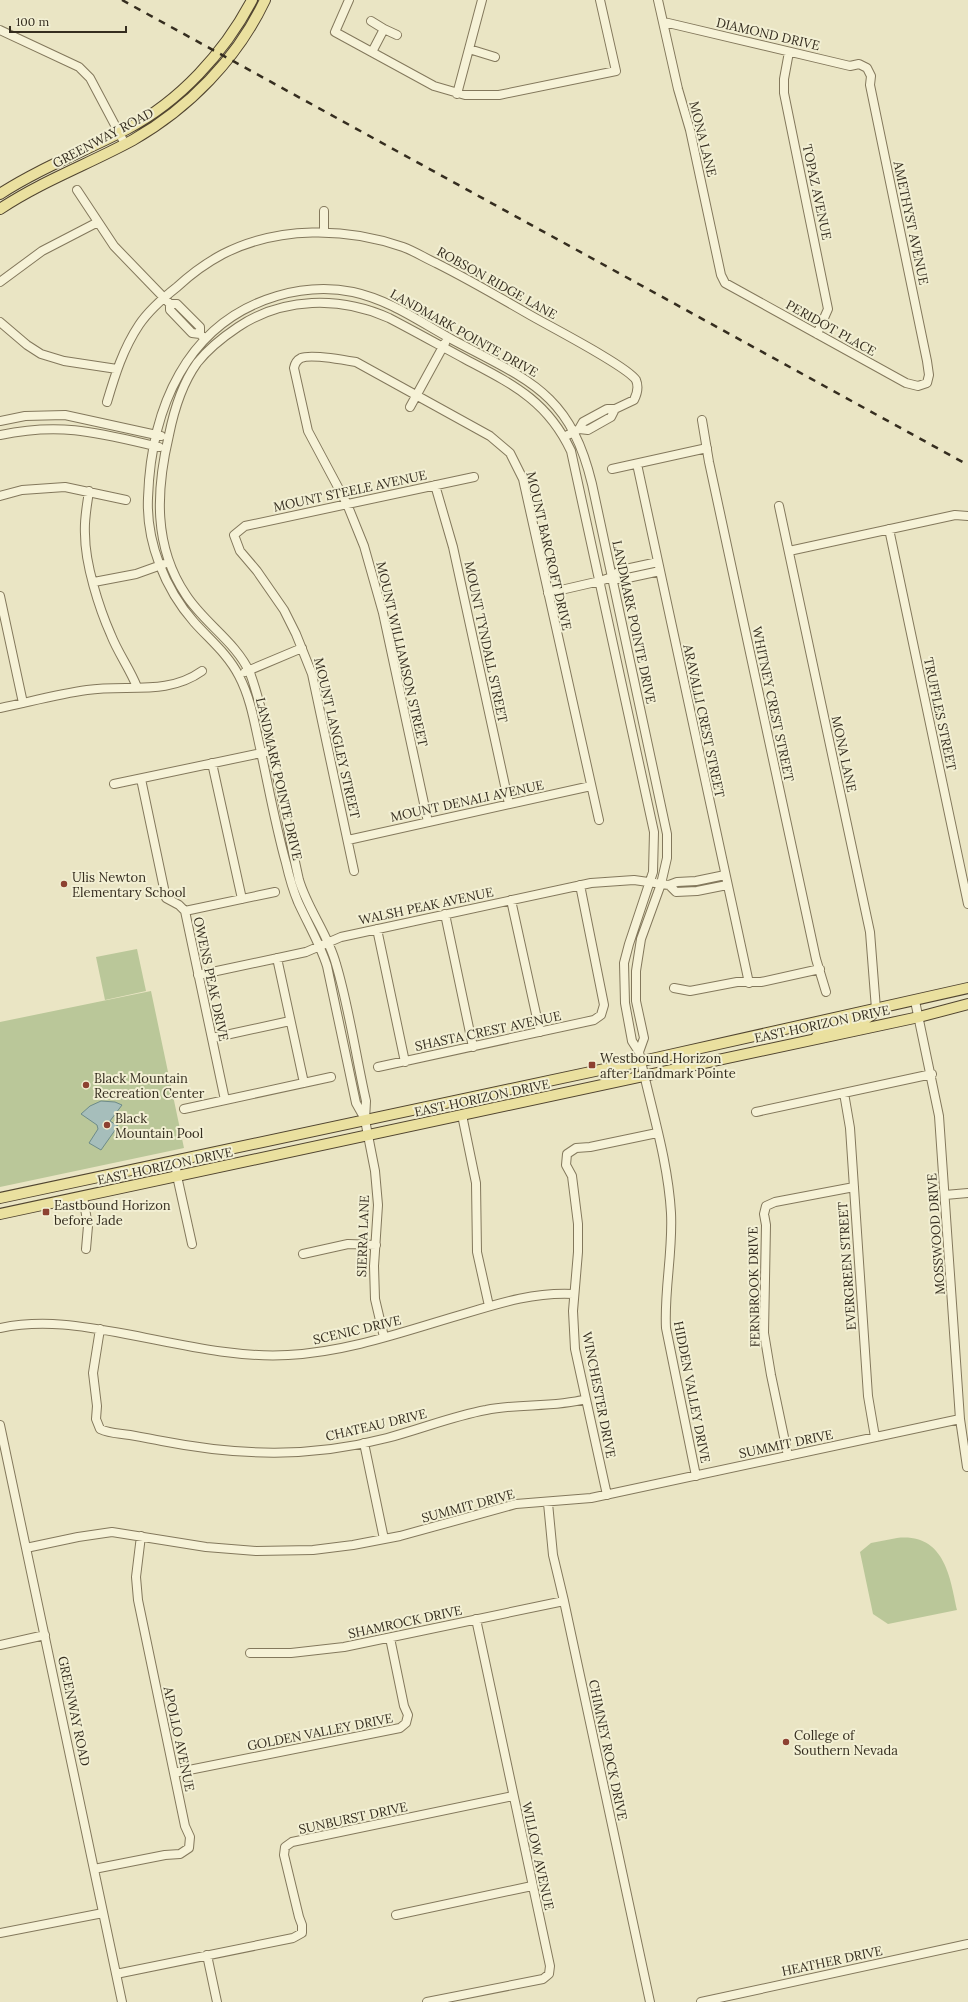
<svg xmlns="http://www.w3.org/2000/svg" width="968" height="2002" font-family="Lora,serif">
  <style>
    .green { fill: #bac799 }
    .water { fill: #a6bebb; stroke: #6d8b89 }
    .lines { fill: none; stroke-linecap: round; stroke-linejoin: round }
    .minor-casing { stroke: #83785c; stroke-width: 10 }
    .major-casing { stroke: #514530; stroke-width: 12 }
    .minor { stroke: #f6f2d7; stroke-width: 8 }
    .major { stroke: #eae09f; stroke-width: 10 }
    .rail { stroke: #352d1f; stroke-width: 2.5; stroke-dasharray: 7 7; stroke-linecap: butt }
    .poi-dot { fill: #8d4131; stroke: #f2efd3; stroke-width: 1.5 }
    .labels { text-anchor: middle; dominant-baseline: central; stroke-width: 4; stroke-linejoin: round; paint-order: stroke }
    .street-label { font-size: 13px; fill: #352d1f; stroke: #f2efd3 }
    .poi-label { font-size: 13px; fill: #352d1f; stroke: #f2efd3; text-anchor: start }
  </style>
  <rect width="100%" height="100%" fill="#eae5c4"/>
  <path class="green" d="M137,949L146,991L105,1000L96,957Z
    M151,991L184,1148L0,1187V1022Z
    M897,1538C944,1533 950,1576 957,1610L888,1624L873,1614L860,1552L871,1543Z"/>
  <path class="water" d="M101,1101L115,1102L122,1105L110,1121L118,1126L101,1150L89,1143L98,1129L97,1125L81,1114L90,1106Z"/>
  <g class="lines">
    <defs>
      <path id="minor" d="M349,0L335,32L434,86L465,95H499L616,71L600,0
        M658,0L678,89L690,130L721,275L725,283L906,383L918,386L927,383L929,375L927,361L870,85L871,76L867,68L859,64L850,66L664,22
        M371,21L384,29L372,52
        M384,29L397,35
        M0,30L79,67L90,78L125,144
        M469,49L495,57
        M789,52L784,79V93L828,309L817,334
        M457,94L482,0
        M77,190L114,246L170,304H177L200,327V334
        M324,211V232
        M0,282L42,251L98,222
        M170,304V310L192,333L200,334L202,336
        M0,322L27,345L41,354L64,361L117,369
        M107,402C115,375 123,349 139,325C149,310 163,298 177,287C191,274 206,263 223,254C278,226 346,227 403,247C414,251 425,258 436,263C468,279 499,297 530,315C549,326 627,366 636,380C639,387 637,394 634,400L615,409L611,417L588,430L579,429
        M410,407L445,343
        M702,420L709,462L816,959L826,992
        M0,421L25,416L65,415L161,436
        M0,435C62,422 99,433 159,447
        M564,437L579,429L583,422L607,409H615
        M637,464L749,983
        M612,469L707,448
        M435,485L453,547L509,804
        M89,491C87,506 84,519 85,534C85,564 99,608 111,635C118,653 130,669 137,687
        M0,496L22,490L65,487L126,500
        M779,506L870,932L876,1009
        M889,529L968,904
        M789,551L955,515L968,516
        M612,577L623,579L660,571
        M94,582L136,574L164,564
        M548,593L600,581L612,577L621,570L658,562
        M0,596L23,703
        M245,672L302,648
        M0,708C29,702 58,694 87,690C127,684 167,696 202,671
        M212,763L242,899
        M141,779L166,898L179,905L185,911L225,1100
        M114,784L266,752
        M428,822L383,613L364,546L347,504L308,431L294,368C295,363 297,360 301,358C310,354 345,360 356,362L490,436L510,453L523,479L599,820
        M348,840L591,786
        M354,871L312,674L296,634L284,610L257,571L240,551L234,535L245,526L474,477
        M669,885L676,892L697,891L727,885
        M511,900L540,1032
        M185,911L275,892
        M445,914L473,1047
        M377,929L405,1062
        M277,958L304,1083
        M198,975L306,952L341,937L591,883L634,880L669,885L677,882L696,881L725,875
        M674,988L690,991L737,982H761L820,969
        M915,1001L939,1116L960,1419L967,1467
        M212,1038L290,1021
        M378,1067L594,1020L601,1015L604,1005L580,885
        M844,1093L850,1128L868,1396L875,1437
        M184,1109L331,1077
        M756,1112L932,1074
        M462,1115L476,1183L477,1252L489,1306
        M365,1119L356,1103L327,966C320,944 308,924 298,902C293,890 289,876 286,863C275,824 268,783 259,743C254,720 250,697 239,676C228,654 209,639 194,622C165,589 146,542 148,498C151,409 186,323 277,296C301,289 328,287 353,292C390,300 420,322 453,340C530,381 570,393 592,484L667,834V858L661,884L641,939L636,971V1001L644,1038L639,1052
        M175,1160L177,1176L192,1244
        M945,1195L968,1193
        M83,1197L88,1226L86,1249
        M303,1254L348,1244L376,1245
        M0,1328C43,1319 83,1326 126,1334C179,1344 233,1358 288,1355C349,1352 408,1330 467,1313C503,1302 536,1292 574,1294
        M100,1329L93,1373L97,1406L96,1419L100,1429C111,1434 119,1433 130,1435C141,1437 152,1439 162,1441C239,1456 311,1458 387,1438C421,1429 453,1416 486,1410C519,1403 553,1408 586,1399
        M384,1337L375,1299L374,1266L378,1205L375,1171L365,1120L366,1101C356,1057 349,1007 336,964C328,934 308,910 299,880C287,827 278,773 264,721C260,705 256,689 250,673C236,642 204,623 186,595C153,546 156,490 169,435C174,410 182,384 197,363C208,349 223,337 238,327C283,297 340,296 389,318C414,331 439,345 465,359C512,384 547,400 571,451L654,832L653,872L629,944L624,963L625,1003L632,1041L639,1052C650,1105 668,1159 671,1213C673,1252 664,1290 666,1328L696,1476
        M0,1425L122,2002
        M364,1443L384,1539
        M788,1456L771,1375L764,1333L766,1225L764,1214L766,1206L775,1202L854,1187
        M607,1495L575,1349L573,1311L578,1252V1224L572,1176L566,1165L567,1154L576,1148L590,1147L657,1133
        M548,1503L553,1555L564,1601L650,2002
        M26,1548L78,1537L112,1532L206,1547L256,1551L313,1550L353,1545L400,1536L516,1504L591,1498L960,1419
        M0,1645L45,1635
        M250,1653H291L344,1647L564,1601
        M174,1773L400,1728L406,1723L408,1715L404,1706L390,1638
        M94,1869L165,1855L180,1854L189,1848L190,1837L185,1826L138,1600L136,1577L141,1536
        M396,1915L532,1886
        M0,1933L103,1913
        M207,1955L217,2002
        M116,1974L293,1938L302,1933V1925L299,1917L284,1855L285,1847L292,1842L513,1796
        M427,2002L543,1979L549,1974L550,1966L476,1619
        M701,2002L968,1944"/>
      <path id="major" d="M0,194C40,168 85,151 127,129C180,101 224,53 252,0
        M0,209C42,181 89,164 133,140C189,108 237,59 265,0
        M817,1036C832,1021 868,1027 876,1009
        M0,1198L656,1058L968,988
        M0,1214L919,1017L968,1004"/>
    </defs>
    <use href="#minor" class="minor-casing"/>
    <use href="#major" class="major-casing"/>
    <use href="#minor" class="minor"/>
    <use href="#major" class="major"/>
    <path class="rail" d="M122,0L968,465"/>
  </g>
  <g class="poi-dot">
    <circle cx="64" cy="884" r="4"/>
    <rect x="588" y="1061" width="8" height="8" rx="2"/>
    <circle cx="86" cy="1085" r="4"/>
    <circle cx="107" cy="1125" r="4"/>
    <rect x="42" y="1208" width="8" height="8" rx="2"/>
    <circle cx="786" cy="1742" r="4"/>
  </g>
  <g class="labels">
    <g class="street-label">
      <text transform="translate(768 34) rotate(13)">DIAMOND DRIVE</text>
      <text transform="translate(103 138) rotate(-28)">GREENWAY ROAD</text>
      <text transform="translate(703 139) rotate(76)">MONA LANE</text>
      <text transform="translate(817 192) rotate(78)">TOPAZ AVENUE</text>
      <text transform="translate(911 223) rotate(78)">AMETHYST AVENUE</text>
      <text transform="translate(497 283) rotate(29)">ROBSON RIDGE LANE</text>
      <text transform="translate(831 328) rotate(29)">PERIDOT PLACE</text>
      <text transform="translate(464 333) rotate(29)">LANDMARK POINTE DRIVE</text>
      <text transform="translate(350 491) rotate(-12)">MOUNT STEELE AVENUE</text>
      <text transform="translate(549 551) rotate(77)">MOUNT BARCROFT DRIVE</text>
      <text transform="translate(634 622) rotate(78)">LANDMARK POINTE DRIVE</text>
      <text transform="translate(486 642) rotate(78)">MOUNT TYNDALL STREET</text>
      <text transform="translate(402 654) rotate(77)">MOUNT WILLIAMSON STREET</text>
      <text transform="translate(773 704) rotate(78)">WHITNEY CREST STREET</text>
      <text transform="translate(940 714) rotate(78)">TRUFFLES STREET</text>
      <text transform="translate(704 721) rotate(78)">ARAVALLI CREST STREET</text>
      <text transform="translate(337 738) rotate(77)">MOUNT LANGLEY STREET</text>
      <text transform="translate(844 754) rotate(78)">MONA LANE</text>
      <text transform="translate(279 779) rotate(77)">LANDMARK POINTE DRIVE</text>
      <text transform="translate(467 801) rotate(-12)">MOUNT DENALI AVENUE</text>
      <text transform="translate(426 906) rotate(-12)">WALSH PEAK AVENUE</text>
      <text transform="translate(211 979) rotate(78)">OWENS PEAK DRIVE</text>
      <text transform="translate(822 1024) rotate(-12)">EAST HORIZON DRIVE</text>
      <text transform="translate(488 1031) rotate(-12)">SHASTA CREST AVENUE</text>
      <text transform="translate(482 1098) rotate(-12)">EAST HORIZON DRIVE</text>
      <text transform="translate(165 1166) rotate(-12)">EAST HORIZON DRIVE</text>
      <text transform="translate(936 1234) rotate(-94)">MOSSWOOD DRIVE</text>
      <text transform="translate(363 1236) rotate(-88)">SIERRA LANE</text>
      <text transform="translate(847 1266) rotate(-94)">EVERGREEN STREET</text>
      <text transform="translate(754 1287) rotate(-91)">FERNBROOK DRIVE</text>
      <text transform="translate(357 1330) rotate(-13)">SCENIC DRIVE</text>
      <text transform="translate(692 1392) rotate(79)">HIDDEN VALLEY DRIVE</text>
      <text transform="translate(599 1395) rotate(79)">WINCHESTER DRIVE</text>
      <text transform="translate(376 1425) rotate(-13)">CHATEAU DRIVE</text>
      <text transform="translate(786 1444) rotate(-12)">SUMMIT DRIVE</text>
      <text transform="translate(468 1506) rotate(-15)">SUMMIT DRIVE</text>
      <text transform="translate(405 1622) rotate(-12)">SHAMROCK DRIVE</text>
      <text transform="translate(74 1711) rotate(78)">GREENWAY ROAD</text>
      <text transform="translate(320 1732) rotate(-11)">GOLDEN VALLEY DRIVE</text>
      <text transform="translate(179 1739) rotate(78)">APOLLO AVENUE</text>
      <text transform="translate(608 1750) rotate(78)">CHIMNEY ROCK DRIVE</text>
      <text transform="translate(353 1818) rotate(-12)">SUNBURST DRIVE</text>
      <text transform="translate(538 1856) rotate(78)">WILLOW AVENUE</text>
      <text transform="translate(832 1961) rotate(-12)">HEATHER DRIVE</text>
    </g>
    <g class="poi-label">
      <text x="72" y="877">Ulis Newton<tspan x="72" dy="15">Elementary School</tspan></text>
      <text x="600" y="1058">Westbound Horizon<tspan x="600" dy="15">after Landmark Pointe</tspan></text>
      <text x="94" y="1078">Black Mountain<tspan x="94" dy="15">Recreation Center</tspan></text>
      <text x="115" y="1118">Black<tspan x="115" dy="15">Mountain Pool</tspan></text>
      <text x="54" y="1205">Eastbound Horizon<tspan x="54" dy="15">before Jade</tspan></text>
      <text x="794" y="1735">College of<tspan x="794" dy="15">Southern Nevada</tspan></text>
    </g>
  </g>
  <path d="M10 26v6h116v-6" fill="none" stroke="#352d1f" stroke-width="2"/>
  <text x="16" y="26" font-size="12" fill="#352d1f" stroke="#f2efd3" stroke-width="3" paint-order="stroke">100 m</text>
</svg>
